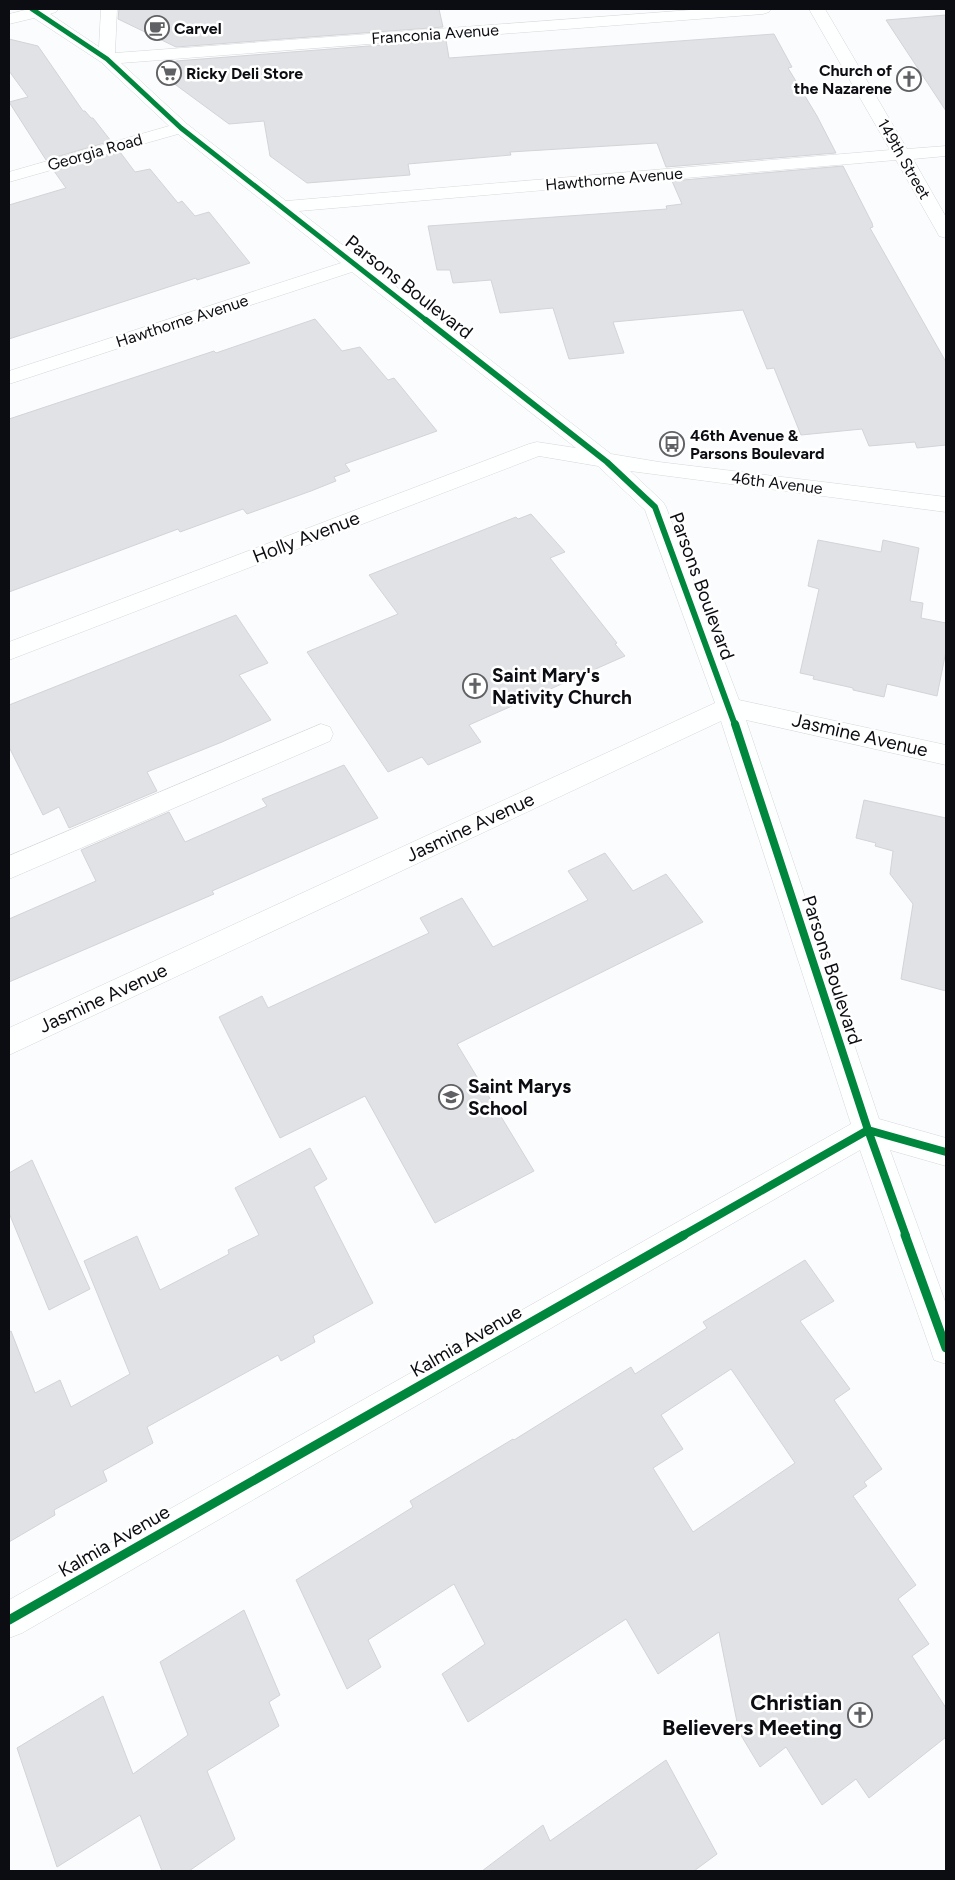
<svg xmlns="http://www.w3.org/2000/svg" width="955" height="1880" font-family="Figtree,sans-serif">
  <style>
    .building { fill: #e0e2e5; stroke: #d2d4d8; fill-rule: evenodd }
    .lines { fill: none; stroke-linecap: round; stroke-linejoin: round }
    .minor-casing { stroke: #d5d7da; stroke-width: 1 }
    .minor { fill: #feffff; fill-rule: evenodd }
    .cycleway-far3-casing { stroke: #fff; stroke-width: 7 }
    .cycleway-far2-casing { stroke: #fff; stroke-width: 9 }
    .cycleway-far1-casing { stroke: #fff; stroke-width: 11 }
    .cycleway-casing { stroke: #fff; stroke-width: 12 }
    .cycleway-far3 { stroke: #00873e; stroke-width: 5 }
    .cycleway-far2 { stroke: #00873e; stroke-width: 6 }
    .cycleway-far1 { stroke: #00873e; stroke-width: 8 }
    .cycleway { stroke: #00873e; stroke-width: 9 }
    .labels { text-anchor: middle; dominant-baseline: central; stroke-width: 5; stroke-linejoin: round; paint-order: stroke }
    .far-poi-label { font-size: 16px; font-weight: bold; fill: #0b0d12; stroke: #fff; text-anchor: start }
    .far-street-label { font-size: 16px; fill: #0b0d12; stroke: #fff }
    .street-label { font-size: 19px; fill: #0b0d12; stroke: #fff }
    .poi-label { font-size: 19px; font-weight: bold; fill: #0b0d12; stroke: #fff; text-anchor: start }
    .near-poi-label { font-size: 22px; font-weight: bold; fill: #0b0d12; stroke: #fff; text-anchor: end }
  </style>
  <rect width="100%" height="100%" fill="#fbfcfd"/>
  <path class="building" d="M119,9H439L443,27L176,47L118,19Z
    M946,15V111L886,20Z
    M774,34L792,67L788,68L817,116L836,153L666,167L657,143L592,147L510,152L511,155L408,164L410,175L307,183L270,156L264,121L229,124L161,74L176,61L446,40L449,58Z
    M9,39L38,46L83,111H85L91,118H93L111,141L46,160L9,102L28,97L9,71Z
    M120,152L135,172L150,169L178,203L182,201L195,216L209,212L250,263L197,280L196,278L9,339V205L66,188L54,171Z
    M843,166L872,223L873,227L870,228L946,362V445L917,448L915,442L869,446L862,429L801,435L774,368L767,369L743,310L613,322L624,353L569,359L553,308L500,313L491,280L453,283L450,270H437L428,226L667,209L666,206L682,204L672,181Z
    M315,319L342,351L360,347L388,380L394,378L437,431L345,464L350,471L334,477L336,481L311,491L247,514L243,509L180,532L178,529L9,592V419L214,351L216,353Z
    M531,514L565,552L550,558L617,643L615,644L625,656L469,725L481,742L428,765L422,757L388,772L307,652L398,614L369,575L516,517L518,519Z
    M818,540L881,552L883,540L919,548L910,601L923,603L921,618L946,623V651L937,696L887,684L884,697L853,690V688L813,679L814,676L800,673L819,589L808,586Z
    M236,615L268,663L239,675L271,720L222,742L147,772L157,791L69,828L59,807L43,815L9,747V705Z
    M344,765L378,818L212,891L214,894L9,982V919L96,881L81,850L169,812L185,842L267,806L262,799Z
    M864,800L946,818V991L901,979L913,904L890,874L893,851L875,846L876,843L856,838Z
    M605,853L633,891L666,874L703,922L457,1044L534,1171L435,1223L365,1096L280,1138L219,1017L262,996L268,1008L429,933L420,918L462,898L493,947L588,900L568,871Z
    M310,1148L327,1179L314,1187L373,1303L313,1336L315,1342L281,1361L278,1355L147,1427L153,1443L103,1471L107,1481L54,1510L55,1515L9,1542V1332L11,1331L35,1393L60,1380L71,1407L130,1374L84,1261L137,1236L160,1290L229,1254L228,1250L259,1235L235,1188Z
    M32,1160L90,1289L49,1310L9,1213V1173Z
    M805,1260L834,1301L800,1321L850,1389L834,1400L882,1469L864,1482L867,1486L853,1496L916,1585L898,1599L929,1644L912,1656L946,1708V1737L869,1798L856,1779L822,1805L786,1747L760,1767L739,1732L719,1632L658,1674L626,1619L468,1722L442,1674L485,1644L454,1584L368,1640L381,1667L347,1689L296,1580L413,1507L410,1501L513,1439L514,1440L631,1367L635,1374L707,1328L703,1322ZM731,1369L795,1463L693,1532L653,1468L683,1449L661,1415Z
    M244,1610L280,1695L269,1702L279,1726L207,1771L235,1839L189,1871H162L140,1815L57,1867L17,1748L103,1696L133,1774L188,1735L160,1662Z
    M666,1760L717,1854L694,1871H482L543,1825L550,1841Z"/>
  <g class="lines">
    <defs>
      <path id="minor" d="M24,9H58L56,12L50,14L99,47L101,9H117L115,53L704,9H771L769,12L763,14L121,63L187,124L286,201L890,150L809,9H825L907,149L946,146V156L913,159L946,217V238L939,236L937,232L896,160L299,211L611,454L659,462L946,497V512L630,471L663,502L666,507L739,700L946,745V765L746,720L879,1119L946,1138V1166L890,1150L946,1304V1364L934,1360L930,1348L860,1150L22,1633L9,1638V1600L851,1124L721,721L9,1055V1028L715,703L645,510L598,466L539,456L9,660V642L529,444L537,442L576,448L352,272L9,384V371L341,263L178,134L9,182V172L169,126L101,62L34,18L9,24V14L25,10Z
        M321,724L330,727L333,734L330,741L9,879V856Z"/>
    </defs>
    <use href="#minor" class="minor-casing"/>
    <use href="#minor" class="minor"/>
    <defs>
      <path id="cycleway-far3" d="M32,9L107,59L181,128L427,321"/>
      <path id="cycleway-far2" d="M426,320L607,462L655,507L735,725"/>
      <path id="cycleway-far1" d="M735,724L868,1130L906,1236
        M682,1236L868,1130L946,1152"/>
      <path id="cycleway" d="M905,1235L946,1348
        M9,1620L684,1235"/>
    </defs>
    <use href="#cycleway-far3" class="cycleway-far3-casing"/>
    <use href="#cycleway-far2" class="cycleway-far2-casing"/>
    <use href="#cycleway-far1" class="cycleway-far1-casing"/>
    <use href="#cycleway" class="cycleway-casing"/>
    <use href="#cycleway-far3" class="cycleway-far3"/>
    <use href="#cycleway-far2" class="cycleway-far2"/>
    <use href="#cycleway-far1" class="cycleway-far1"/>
    <use href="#cycleway" class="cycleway"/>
  </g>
  <defs>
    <symbol id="cafe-ring" viewBox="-11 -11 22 22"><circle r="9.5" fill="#fff" stroke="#5f6164" stroke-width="1.5"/><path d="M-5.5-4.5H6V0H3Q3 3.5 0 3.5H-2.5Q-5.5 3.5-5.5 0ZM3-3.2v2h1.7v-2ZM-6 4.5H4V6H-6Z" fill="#5f6164"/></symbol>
    <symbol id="supermarket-ring" viewBox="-11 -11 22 22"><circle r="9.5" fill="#fff" stroke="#5f6164" stroke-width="1.5"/><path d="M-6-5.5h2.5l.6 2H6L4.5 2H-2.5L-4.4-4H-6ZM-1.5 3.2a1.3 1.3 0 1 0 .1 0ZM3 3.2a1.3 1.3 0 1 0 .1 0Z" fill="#5f6164"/></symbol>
    <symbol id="church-ring" viewBox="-11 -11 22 22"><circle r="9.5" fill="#fff" stroke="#5f6164" stroke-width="1.5"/><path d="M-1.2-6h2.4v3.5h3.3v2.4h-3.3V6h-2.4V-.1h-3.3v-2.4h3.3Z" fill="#5f6164"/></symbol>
    <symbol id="bus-ring" viewBox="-11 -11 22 22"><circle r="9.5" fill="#fff" stroke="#5f6164" stroke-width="1.5"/><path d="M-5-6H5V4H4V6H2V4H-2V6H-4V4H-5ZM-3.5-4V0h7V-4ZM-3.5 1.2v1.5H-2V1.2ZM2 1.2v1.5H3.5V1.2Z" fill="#5f6164"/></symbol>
    <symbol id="school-ring" viewBox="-11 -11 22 22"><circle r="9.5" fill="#fff" stroke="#5f6164" stroke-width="1.5"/><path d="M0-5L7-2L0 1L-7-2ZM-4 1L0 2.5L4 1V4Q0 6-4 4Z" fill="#5f6164"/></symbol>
  </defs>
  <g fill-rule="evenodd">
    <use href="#cafe-ring" x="143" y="14" width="28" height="28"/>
    <use href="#supermarket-ring" x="155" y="59" width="28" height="28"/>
    <use href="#church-ring" x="895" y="65" width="28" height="28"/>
    <use href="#bus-ring" x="658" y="430" width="28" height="28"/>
    <use href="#church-ring" x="461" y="672" width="28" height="28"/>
    <use href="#school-ring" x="437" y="1083" width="28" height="28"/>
    <use href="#church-ring" x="846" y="1701" width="28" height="28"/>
  </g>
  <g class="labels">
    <g class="far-poi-label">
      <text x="174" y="28">Carvel</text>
      <text x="892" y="70" text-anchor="end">Church of<tspan x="892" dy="18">the Nazarene</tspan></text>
      <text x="186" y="73">Ricky Deli Store</text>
      <text x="690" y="435">46th Avenue &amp;<tspan x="690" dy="18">Parsons Boulevard</tspan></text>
    </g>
    <g class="far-street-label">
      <text transform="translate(435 34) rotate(-4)">Franconia Avenue</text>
      <text transform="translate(95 152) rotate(-16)">Georgia Road</text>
      <text transform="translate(904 159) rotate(60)">149th Street</text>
      <text transform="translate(614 179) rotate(-5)">Hawthorne Avenue</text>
      <text transform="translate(182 321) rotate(-18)">Hawthorne Avenue</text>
      <text transform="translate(777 483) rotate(7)">46th Avenue</text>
    </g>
    <g class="street-label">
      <text transform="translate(409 287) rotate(38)">Parsons Boulevard</text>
      <text transform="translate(306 537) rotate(-21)">Holly Avenue</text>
      <text transform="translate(702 586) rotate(70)">Parsons Boulevard</text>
      <text transform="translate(860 735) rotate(13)">Jasmine Avenue</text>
      <text transform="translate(470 827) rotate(-25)">Jasmine Avenue</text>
      <text transform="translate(832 970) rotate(72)">Parsons Boulevard</text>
      <text transform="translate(103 998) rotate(-25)">Jasmine Avenue</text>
      <text transform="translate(466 1341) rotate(-30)">Kalmia Avenue</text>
      <text transform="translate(114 1541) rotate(-30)">Kalmia Avenue</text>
    </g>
    <g class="poi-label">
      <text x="492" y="675">Saint Mary's<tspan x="492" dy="22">Nativity Church</tspan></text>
      <text x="468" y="1086">Saint Marys<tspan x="468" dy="22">School</tspan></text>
    </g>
    <g class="near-poi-label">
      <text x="842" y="1702">Christian<tspan x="842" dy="25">Believers Meeting</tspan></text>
    </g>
  </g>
  <rect width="955" height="1880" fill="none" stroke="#0b0d12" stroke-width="20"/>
</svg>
